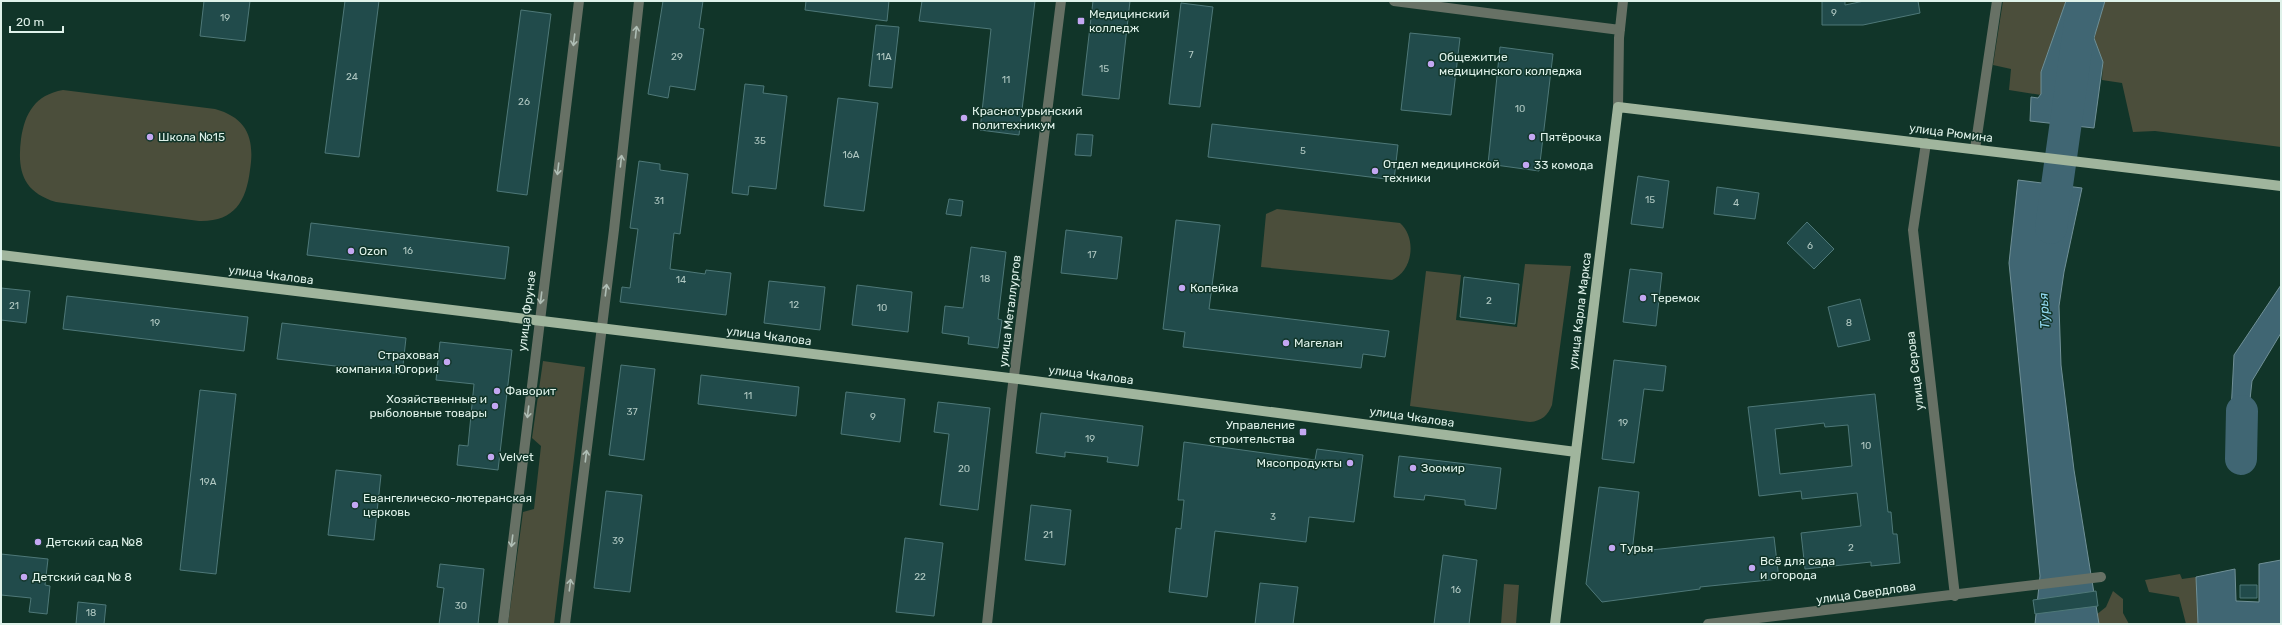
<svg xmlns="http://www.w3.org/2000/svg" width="2282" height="625" font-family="Rubik,sans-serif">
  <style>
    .green { fill: #4b4e3b }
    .water { fill: #406673; stroke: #709097 }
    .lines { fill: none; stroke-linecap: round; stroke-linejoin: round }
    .river { stroke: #406673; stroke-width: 32 }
    .building { fill: #214b4b; stroke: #4e7878; fill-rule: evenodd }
    .minor { stroke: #677165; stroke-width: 10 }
    .major { stroke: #a0b59d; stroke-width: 10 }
    .oneway { stroke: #afbeb5 }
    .poi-dot { fill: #c3a7f2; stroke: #113529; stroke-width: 1.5 }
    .labels { text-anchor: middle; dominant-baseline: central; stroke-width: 3; stroke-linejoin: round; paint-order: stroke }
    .number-label { font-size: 10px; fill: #b0c8c2 }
    .poi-label { font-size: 12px; fill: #dff2ea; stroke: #113529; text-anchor: start }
    .street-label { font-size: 12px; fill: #dff2ea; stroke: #113529 }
    .water-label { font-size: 13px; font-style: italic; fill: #94dbf3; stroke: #113529 }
  </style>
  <rect width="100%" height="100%" fill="#113529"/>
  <path class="green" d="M2003,1H2066L2041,72V95L2009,90L2011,69L1993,65Z
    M2105,1H2281V147L2155,131L2133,132L2122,83L2102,80L2103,62L2094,38Z
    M63,90L215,109C247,118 255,138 250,170C246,202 234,222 199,221L56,202C23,192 17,171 21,139C25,113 35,95 63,90Z
    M1277,209L1400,223C1417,238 1413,271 1392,280L1261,267L1266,214Z
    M1525,264L1571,266L1552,405C1548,415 1542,421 1530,422L1410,406L1426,271L1461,275L1456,320L1517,327Z
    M543,361L585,367L554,624H508L523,512L534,509L541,446L532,438Z
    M2180,574L2182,579L2196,577L2198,624H2186L2179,597L2149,592L2145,580Z
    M1504,584L1519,585L1516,624H1501Z
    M2113,591L2123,599V613L2129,624H2099L2096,615L2106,607Z"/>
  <path class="water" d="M2066,1H2105L2094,38L2103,62L2094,128L2030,121L2031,97L2038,98L2041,94V72Z
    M2018,180L2082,188L2064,272L2059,306L2061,365L2074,470L2099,624H2035L2040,576L2009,263Z
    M2281,285V333L2252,381L2244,455H2239L2234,412H2231L2234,355Z
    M2281,560V624H2198L2196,577L2235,569L2236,601L2259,602V564Z"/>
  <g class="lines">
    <path class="river" d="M2051,228L2082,8L2086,1
      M2241,459L2242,411"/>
  </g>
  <path class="building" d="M204,1H250L245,41L200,36Z
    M345,1H379L359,157L325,153Z
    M663,1H703L699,28L704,29L695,90L670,86L668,98L648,94Z
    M806,1H889L887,21L805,10Z
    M922,1H1035L1019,135L980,130L991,29L919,21Z
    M1093,1H1130L1119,99L1082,95Z
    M1822,1H1845V5L1864,1H1918L1920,13L1863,25H1822Z
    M1181,3L1213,7L1200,107L1169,104Z
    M521,10L551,14L527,195L497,191Z
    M876,25L899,27L892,88L869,86Z
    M1410,33L1460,38L1451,115L1401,110Z
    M1500,47L1553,54L1539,171L1488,164Z
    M745,84L764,86L763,93L787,96L776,189L749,186L748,195L732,193Z
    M838,98L878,103L864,211L824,206Z
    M1212,124L1398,145L1394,180L1208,157Z
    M1077,134L1093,135L1091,156L1075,155Z
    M639,161L660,164V170L688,174L680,234L674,233L670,269L705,274L706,270L731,273L726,315L620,302L622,287L630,288L638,229L630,228Z
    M1638,176L1669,181L1663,228L1631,224Z
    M1717,187L1759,193L1755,219L1714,214Z
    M949,199L963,201L961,216L946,214Z
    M1176,220L1220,225L1209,309L1389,331L1385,357L1363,354L1361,368L1183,347L1185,332L1163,329Z
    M1807,222L1834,249L1814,269L1787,243Z
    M311,223L509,247L505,279L307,255Z
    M1066,230L1122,237L1117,279L1061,273Z
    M971,247L1006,252L998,319L1002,320L998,348L968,344L969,337L942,333L945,306L963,308Z
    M1630,269L1662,273L1656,326L1623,322Z
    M1464,277L1519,284L1515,324L1460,317Z
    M769,281L825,287L820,330L764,323Z
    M857,285L912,292L908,332L852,325Z
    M1,288L30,291L26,323L1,320Z
    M67,296L248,317L244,351L63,329Z
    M1860,299L1870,340L1838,347L1828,307Z
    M282,323L406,338L402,374L277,359Z
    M440,342L512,350L498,470L457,465L459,445L468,446L474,384L436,380Z
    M1614,360L1666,366L1663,391L1644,389L1634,463L1602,459Z
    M621,365L655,369L644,460L609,455Z
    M701,375L799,387L796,416L698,404Z
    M200,390L236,394L216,574L180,570Z
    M846,392L905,399L900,442L841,434Z
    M1875,394L1888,512H1891L1893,534H1897L1900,563L1871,566V562L1805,569L1801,533L1861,526L1857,493L1802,499L1801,491L1759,496L1748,407ZM1824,423L1825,427L1848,425L1852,466L1780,474L1775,429Z
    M938,402L990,408L978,510L940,505L949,434L934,432Z
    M1041,413L1143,426L1138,466L1107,462L1108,457L1065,452V457L1036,453Z
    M1184,442L1315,460L1317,449L1363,455L1354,522L1309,517L1306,542L1215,531L1207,597L1169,592L1176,528L1181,529L1184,500H1178Z
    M1399,456L1501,468L1496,509L1465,505V500L1425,495L1424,500L1394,497Z
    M336,470L381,475L374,540L328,535Z
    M1599,487L1639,492L1632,552L1774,537L1779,579L1700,587V589L1602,602L1586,584Z
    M606,491L642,495L630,592L594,588Z
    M1031,505L1071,510L1065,565L1025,560Z
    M905,538L943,543L934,616L896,612Z
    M1,554L48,559L45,585L50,586L47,614L29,612L31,598L1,595Z
    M1443,555L1477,560L1469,624H1434Z
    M440,564L484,569L478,624H439L444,588L437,587Z
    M1260,583L1298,587L1293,624H1255Z
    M2240,585H2257V598H2240Z
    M2096,591L2098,606L2035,614L2033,600Z
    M78,602L106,605L104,624H76Z"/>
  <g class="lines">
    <path class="minor" d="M1394,1L1620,30
      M1618,107L1619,38L1623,1
      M1926,143L1913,230L1955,596
      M1975,149L1997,1
      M503,624L579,1
      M565,624L614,230L639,1
      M987,624L1011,400L1061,1
      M1708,624L2101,577"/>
    <path class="major" d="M1,255L1034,381L1576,452
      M1555,624L1618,107L2281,186"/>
  </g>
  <defs><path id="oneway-shaft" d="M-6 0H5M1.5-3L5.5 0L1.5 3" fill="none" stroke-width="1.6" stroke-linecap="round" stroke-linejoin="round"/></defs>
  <g class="oneway">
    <use href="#oneway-shaft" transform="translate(636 32) rotate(-84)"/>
    <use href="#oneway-shaft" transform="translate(574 40) rotate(97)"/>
    <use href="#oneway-shaft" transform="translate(621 161) rotate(-84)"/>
    <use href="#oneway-shaft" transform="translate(558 169) rotate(97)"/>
    <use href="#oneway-shaft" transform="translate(606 290) rotate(-83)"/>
    <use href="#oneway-shaft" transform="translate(541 298) rotate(97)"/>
    <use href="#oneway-shaft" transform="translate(528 412) rotate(97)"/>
    <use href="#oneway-shaft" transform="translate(586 456) rotate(-83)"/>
    <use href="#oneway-shaft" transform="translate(512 541) rotate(97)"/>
    <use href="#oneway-shaft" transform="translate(570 585) rotate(-83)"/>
  </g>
  <g class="poi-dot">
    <rect x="1077" y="17" width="8" height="8" rx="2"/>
    <circle cx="1431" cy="64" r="4"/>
    <circle cx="964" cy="118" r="4"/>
    <circle cx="150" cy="137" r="4"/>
    <circle cx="1532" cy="137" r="4"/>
    <circle cx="1526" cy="165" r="4"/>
    <circle cx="1375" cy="171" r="4"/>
    <circle cx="351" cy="251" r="4"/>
    <circle cx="1182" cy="288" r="4"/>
    <circle cx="1643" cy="298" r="4"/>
    <circle cx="1286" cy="343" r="4"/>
    <circle cx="447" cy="362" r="4"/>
    <circle cx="497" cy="391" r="4"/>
    <circle cx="495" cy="406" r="4"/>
    <rect x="1299" y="428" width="8" height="8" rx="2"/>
    <circle cx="491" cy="457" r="4"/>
    <circle cx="1350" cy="463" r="4"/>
    <circle cx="1413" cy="468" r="4"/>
    <circle cx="355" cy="505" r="4"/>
    <circle cx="38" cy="542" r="4"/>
    <circle cx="1612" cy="548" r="4"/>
    <circle cx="1752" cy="568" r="4"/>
    <circle cx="24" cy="577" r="4"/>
  </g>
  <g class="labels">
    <g class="number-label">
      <text x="1834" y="13">9</text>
      <text x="225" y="18">19</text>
      <text x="1191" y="55">7</text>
      <text x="677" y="57">29</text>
      <text x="884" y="57">11А</text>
      <text x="1104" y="69">15</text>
      <text x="352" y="77">24</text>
      <text x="1006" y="80">11</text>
      <text x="524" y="102">26</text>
      <text x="1520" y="109">10</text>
      <text x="760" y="141">35</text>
      <text x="1303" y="151">5</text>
      <text x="851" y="155">16А</text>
      <text x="1650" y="200">15</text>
      <text x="659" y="201">31</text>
      <text x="1736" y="203">4</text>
      <text x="1810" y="246">6</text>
      <text x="408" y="251">16</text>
      <text x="1092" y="255">17</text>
      <text x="985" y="279">18</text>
      <text x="681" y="280">14</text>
      <text x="1489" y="301">2</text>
      <text x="794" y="305">12</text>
      <text x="14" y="306">21</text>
      <text x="882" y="308">10</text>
      <text x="155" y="323">19</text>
      <text x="1849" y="323">8</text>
      <text x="748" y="396">11</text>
      <text x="632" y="412">37</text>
      <text x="873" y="417">9</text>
      <text x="1623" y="423">19</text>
      <text x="1090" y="439">19</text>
      <text x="1866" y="446">10</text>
      <text x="964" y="469">20</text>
      <text x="208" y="482">19А</text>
      <text x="1273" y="517">3</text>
      <text x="1048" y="535">21</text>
      <text x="618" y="541">39</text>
      <text x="1851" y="548">2</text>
      <text x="920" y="577">22</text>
      <text x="1456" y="590">16</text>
      <text x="461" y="606">30</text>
      <text x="91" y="613">18</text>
    </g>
    <g class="poi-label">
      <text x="1089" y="14">Медицинский<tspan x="1089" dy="14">колледж</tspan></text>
      <text x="1439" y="57">Общежитие<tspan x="1439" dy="14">медицинского колледжа</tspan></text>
      <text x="972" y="111">Краснотурьинский<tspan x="972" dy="14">политехникум</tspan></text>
      <text x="158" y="137">Школа №15</text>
      <text x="1540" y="137">Пятёрочка</text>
      <text x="1383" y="164">Отдел медицинской<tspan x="1383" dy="14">техники</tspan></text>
      <text x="1534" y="165">33 комода</text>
      <text x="359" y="251">Ozon</text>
      <text x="1190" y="288">Копейка</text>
      <text x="1651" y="298">Теремок</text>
      <text x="1294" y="343">Магелан</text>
      <text x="439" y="355" text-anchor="end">Страховая<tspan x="439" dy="14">компания Югория</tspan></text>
      <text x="505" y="391">Фаворит</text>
      <text x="487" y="399" text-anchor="end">Хозяйственные и<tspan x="487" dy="14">рыболовные товары</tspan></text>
      <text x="1295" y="425" text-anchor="end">Управление<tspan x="1295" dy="14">строительства</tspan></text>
      <text x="499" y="457">Velvet</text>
      <text x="1342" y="463" text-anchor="end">Мясопродукты</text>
      <text x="1421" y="468">Зоомир</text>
      <text x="363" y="498">Евангелическо-лютеранская<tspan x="363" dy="14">церковь</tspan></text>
      <text x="46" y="542">Детский сад №8</text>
      <text x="1620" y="548">Турья</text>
      <text x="1760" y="561">Всё для сада<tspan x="1760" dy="14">и огорода</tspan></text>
      <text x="32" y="577">Детский сад № 8</text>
    </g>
    <g class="street-label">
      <text transform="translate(1951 133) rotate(7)">улица Рюмина</text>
      <text transform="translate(271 275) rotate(7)">улица Чкалова</text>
      <text transform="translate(527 311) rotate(-83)">улица Фрунзе</text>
      <text transform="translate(1010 311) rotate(-83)">улица Металлургов</text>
      <text transform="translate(1580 311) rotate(-83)">улица Карла Маркса</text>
      <text transform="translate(769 336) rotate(7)">улица Чкалова</text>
      <text transform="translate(1915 371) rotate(-97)">улица Серова</text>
      <text transform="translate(1091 375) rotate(7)">улица Чкалова</text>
      <text transform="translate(1412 417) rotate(8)">улица Чкалова</text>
      <text transform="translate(1866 593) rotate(-8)">улица Свердлова</text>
    </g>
    <g class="water-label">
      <text transform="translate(2044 311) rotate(-93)">Турья</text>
    </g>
  </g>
  <rect width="2282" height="625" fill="none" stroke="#dff2ea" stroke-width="4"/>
  <path d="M10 26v6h53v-6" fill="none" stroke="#dff2ea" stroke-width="2"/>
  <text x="16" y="26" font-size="12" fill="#dff2ea" stroke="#113529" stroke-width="3" paint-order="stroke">20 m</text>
</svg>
